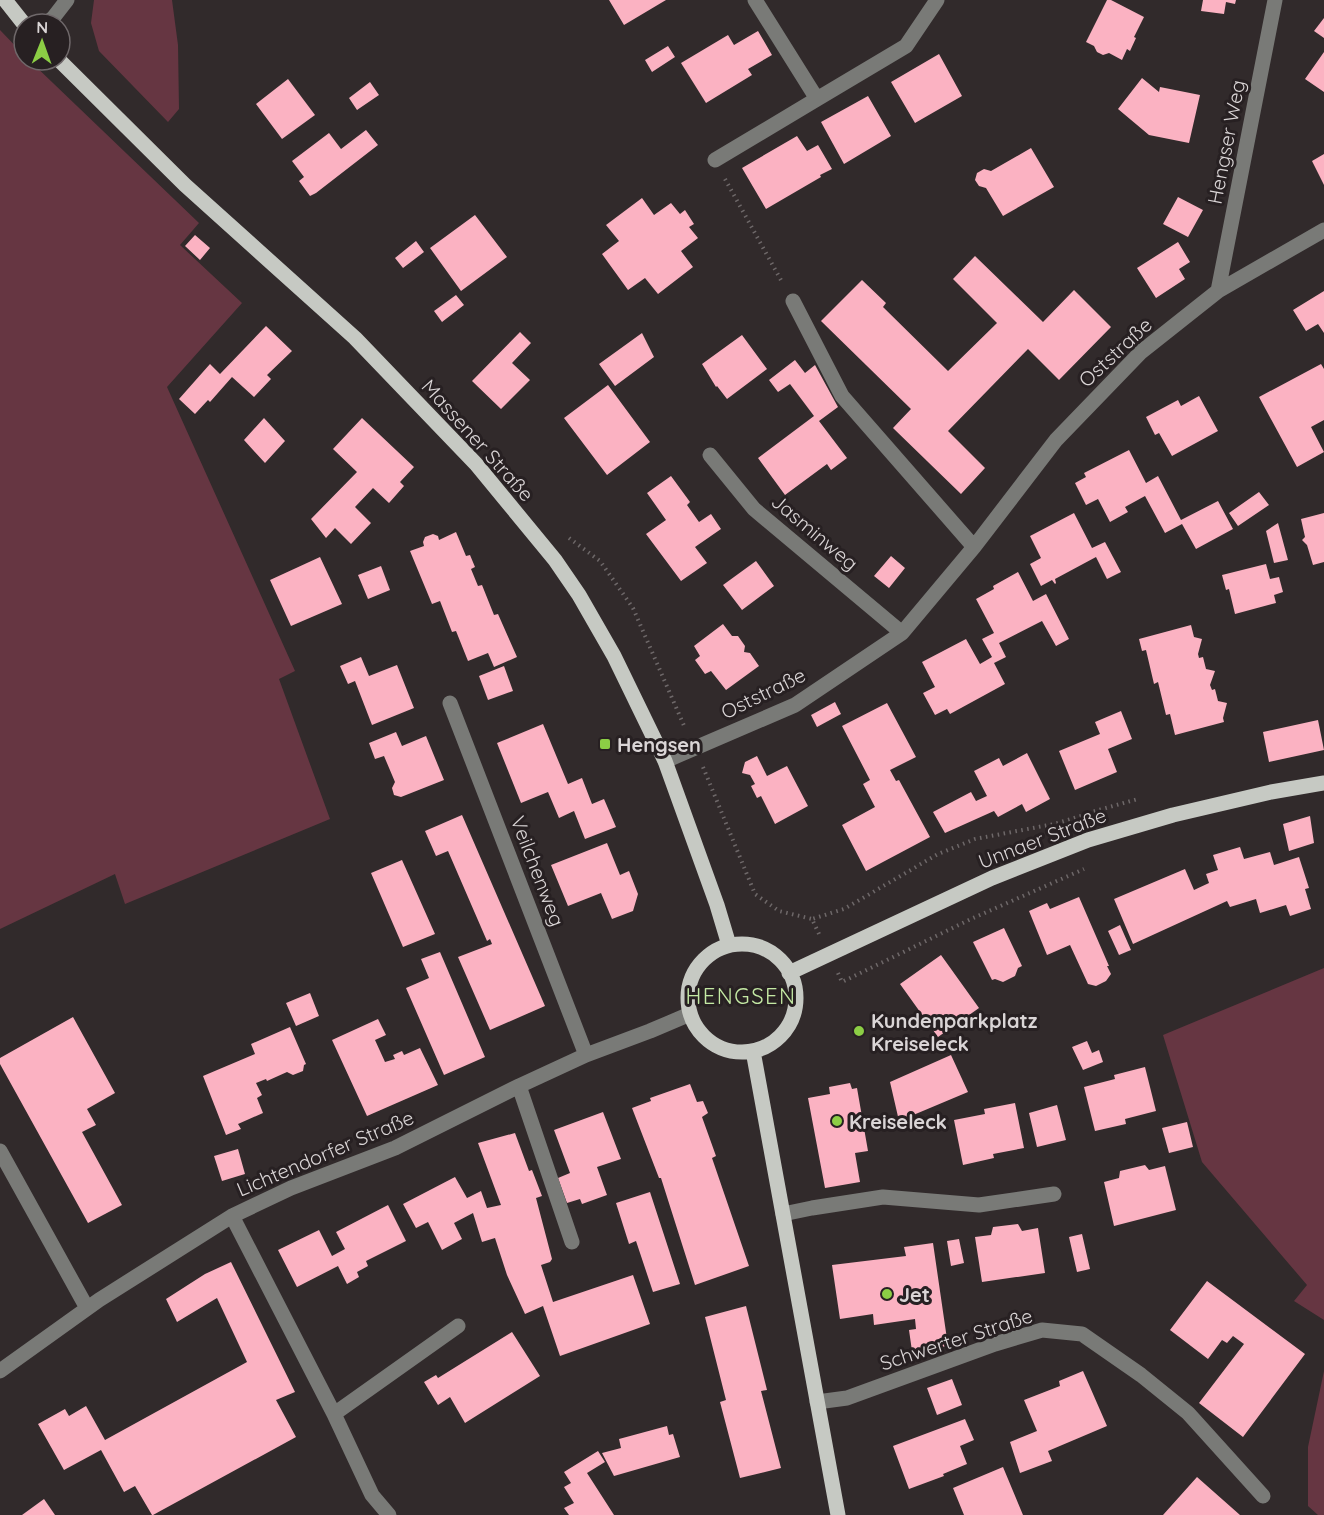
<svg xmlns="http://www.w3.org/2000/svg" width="1324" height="1515" font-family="Quicksand,sans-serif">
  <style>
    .green { fill: #663642 }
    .building { fill: #fbb2c2 }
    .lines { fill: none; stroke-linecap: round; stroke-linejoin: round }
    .path { stroke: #6e6869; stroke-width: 4; stroke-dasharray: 1.5 4.5; stroke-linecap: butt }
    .minor { stroke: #797a77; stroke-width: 15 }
    .major { stroke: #c6c9c3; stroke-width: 15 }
    .poi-dot { fill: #8cce45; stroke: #272022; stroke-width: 2 }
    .labels { text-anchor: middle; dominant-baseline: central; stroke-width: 6; stroke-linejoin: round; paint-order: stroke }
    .street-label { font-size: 20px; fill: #dad5d6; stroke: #272022 }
    .poi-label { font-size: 20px; font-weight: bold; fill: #dad5d6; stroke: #272022; text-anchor: start }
    .quarter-label { font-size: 22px; letter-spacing: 1.5px; fill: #c4e9a4; stroke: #272022 }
  </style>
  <rect width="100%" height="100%" fill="#312a2b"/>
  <path class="green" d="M94,0H172L178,45L179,109L168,122L99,51L91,23Z
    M0,30L24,55V60H29L199,223L180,245L242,303L167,387L295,671L279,679L330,819L125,904L115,874L0,929Z
    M1324,968V1320L1294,1301L1307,1285L1202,1162L1163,1035Z
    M1324,1371V1515H1318L1308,1506V1447Z"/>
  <path class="building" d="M609,0H666L624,25Z
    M1107,0H1111L1144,17L1134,37L1136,38L1130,51L1127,49L1122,60L1109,53L1103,55L1097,52L1094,46L1086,42Z
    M1203,0H1236L1235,4L1226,2L1224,14L1201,11Z
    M1324,18V38L1314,31Z
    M758,31L772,55L748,69L752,75L706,103L681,63L728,35L734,45Z
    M668,46L675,57L652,72L645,60Z
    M1324,52V92L1305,79Z
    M939,54L962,96L915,123L891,82Z
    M1142,78L1159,92L1160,87L1200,95L1189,143L1149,135L1118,109Z
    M288,79L315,115L282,139L256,104Z
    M370,82L379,95L357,110L349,98Z
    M868,96L891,136L844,164L821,122Z
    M366,130L378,145L316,193L310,196L299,181L304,177L292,161L329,133L341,149Z
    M797,136L807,151L818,145L832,169L820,175L821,177L766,209L742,168Z
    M1031,148L1054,187L1003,216L986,188L979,186L975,180L977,173L984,169L991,171Z
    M1324,154V185L1312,161Z
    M1178,197L1203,210L1188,237L1163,224Z
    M642,198L654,215L671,203L680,214L685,210L694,224L689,227L698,238L681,251L693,267L658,294L645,278L628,290L602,254L619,241L606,225Z
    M475,215L507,257L461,291L430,248Z
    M195,235L210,248L200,260L185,246Z
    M416,241L424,252L403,268L395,258Z
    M1178,242L1190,262L1179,269L1185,279L1156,298L1137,268Z
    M975,256L1043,322L1074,290L1111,327L1059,380L1028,349L948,431L985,468L961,494L893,428L911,409L821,321L862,280L886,303L883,307L948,371L997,323L953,279Z
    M1324,291V333L1318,324L1306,331L1293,310Z
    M456,295L464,305L442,322L434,311Z
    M266,326L292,351L267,375L271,379L254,397L232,377L210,402L208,400L195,414L179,399L210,364L220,374Z
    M520,332L531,343L512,363L530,380L501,409L472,381Z
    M642,333L654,357L615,386L599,364Z
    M742,335L767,369L727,399L717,386L716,387L702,364Z
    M795,360L805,373L815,365L838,407L819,421L847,458L831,470L827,464L785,495L758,458L814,416L790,384L778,392L769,380Z
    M1321,364L1324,369V420L1311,427L1324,452L1297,467L1259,397Z
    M608,385L650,442L607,475L564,418Z
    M1199,396L1218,431L1172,456L1159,433L1155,435L1146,417L1178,400L1181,406Z
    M264,418L285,441L265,463L244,440Z
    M362,418L414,467L400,482L404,486L389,503L373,488L355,507L371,523L351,544L335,528L326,538L311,519L357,472L333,449Z
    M1129,450L1146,483L1158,476L1181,520L1218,501L1233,529L1196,549L1182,524L1165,533L1145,496L1125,507L1128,512L1110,522L1098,499L1086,505L1075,483L1086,477L1084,473Z
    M671,476L690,502L687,505L699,522L711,514L721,529L695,547L707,563L681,581L646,534L666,520L647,493Z
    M1259,492L1269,505L1238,526L1229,513Z
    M1074,513L1092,548L1105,542L1121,572L1107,579L1096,557L1055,579L1056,583L1055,584L1052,580L1041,586L1030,564L1041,558L1030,536Z
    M1324,513V562L1313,565L1307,545L1302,540L1305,537L1301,519Z
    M1278,523L1288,560L1274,563L1266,531Z
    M456,532L466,556L470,555L475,567L471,569L478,586L482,585L494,615L498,614L517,657L494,667L488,653L468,661L456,631L452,632L440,601L432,604L410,551L424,546L423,542L425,537L433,534L438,536L439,540Z
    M891,556L905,568L889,588L874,576Z
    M320,557L342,604L291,626L270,580Z
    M756,561L774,586L742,610L723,585Z
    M1266,564L1270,579L1279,577L1283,592L1274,595L1276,603L1235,614L1229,589L1226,590L1222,575Z
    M381,566L390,590L368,599L358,575Z
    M1018,572L1033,601L1046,594L1069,639L1056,646L1042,621L999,643L1006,657L994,663L1005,684L950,714L947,709L935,715L923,693L935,687L922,662L966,639L980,664L992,657L982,639L994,633L976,599L994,589L993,586Z
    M723,624L732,636H738L745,646L744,652L750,653L759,666L726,690L711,671L705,674L695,660L700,656L694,646Z
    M1191,625L1194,637L1202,639L1198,654L1199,658L1203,657L1206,669L1215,671L1210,685L1212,690L1215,689L1218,701L1227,703L1223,718L1224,722L1175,735L1170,714L1166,715L1158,682L1154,684L1146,650L1142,651L1139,639Z
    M361,657L369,676L397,665L414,708L372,725L355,681L348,684L340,666Z
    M504,666L513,691L488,700L479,676Z
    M835,702L841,714L817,727L811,715Z
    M887,703L916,757L890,770L896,781L899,780L930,837L866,871L842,825L875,807L863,784L870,780L842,726Z
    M1121,711L1132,739L1108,749L1117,772L1075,790L1059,751L1100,734L1095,722Z
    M1318,720L1324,750L1269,762L1263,732Z
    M543,724L568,784L582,778L592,804L604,799L616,827L585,839L574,811L559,818L548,792L521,803L497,743Z
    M396,732L402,746L426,736L444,780L401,797L394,795L392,788L395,782L384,756L375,759L369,743Z
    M1027,753L1050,799L1026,812L1022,804L998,817L994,811L945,833L933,812L971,792L976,801L987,796L974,771L999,758L1003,766Z
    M757,756L767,776L787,766L808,806L775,824L761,796L757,798L751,786L755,784L750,775L742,773L745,762Z
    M462,815L545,1006L490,1030L458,957L492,944L490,939L487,941L448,851L436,856L425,831Z
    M1310,816L1314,843L1289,851L1283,824Z
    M607,843L620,875L629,871L638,894L633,911L612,919L601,893L568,906L551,865Z
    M1240,847L1244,859L1270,852L1274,865L1299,857L1309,888L1305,889L1311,909L1290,916L1286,905L1260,913L1256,899L1230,907L1227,901L1133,944L1114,899L1185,869L1194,890L1209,883L1206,874L1218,870L1213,855Z
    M402,860L435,934L403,947L371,873Z
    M1079,897L1109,966H1107L1111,974L1106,981L1096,986L1088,984L1070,945L1047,955L1029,911L1047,903L1050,909Z
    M1120,925L1131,950L1119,955L1108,931Z
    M1004,928L1022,966L1018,968L1015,976L1003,982L995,979L992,980L973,942Z
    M440,952L485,1057L444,1075L406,988L429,978L421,959Z
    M941,955L979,1008L938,1037L900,984Z
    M310,993L319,1016L296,1026L286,1003Z
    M73,1017L115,1093L87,1109L96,1125L82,1132L122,1205L88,1223L0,1064V1058Z
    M378,1019L386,1035L375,1040L385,1062L395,1059L393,1055L402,1051L404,1055L420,1048L438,1085L367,1116L332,1040Z
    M290,1027L306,1064L304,1065L303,1071L293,1075L287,1072L267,1081L266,1079L256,1083L262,1095L257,1098L263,1113L238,1124L241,1129L226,1135L203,1076L255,1054L251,1044Z
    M1087,1041L1092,1053L1099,1050L1103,1062L1083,1070L1072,1047Z
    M951,1055L968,1092L899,1121L890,1082Z
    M1145,1067L1156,1111L1125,1119L1126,1124L1095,1131L1084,1087L1115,1079L1114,1075Z
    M850,1083L852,1089L857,1088L868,1151L855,1153L860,1182L825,1188L808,1098L830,1094L829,1087Z
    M690,1084L697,1102L703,1101L708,1113L702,1117L716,1156L712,1158L749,1266L695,1285L661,1178H659L632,1108L651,1101L650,1098Z
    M1015,1103L1024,1148L993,1154L994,1158L963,1165L954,1120L985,1114L984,1109Z
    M1057,1105L1066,1140L1037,1147L1029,1113Z
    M603,1112L621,1159L597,1167L607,1195L582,1204L580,1199L567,1203L558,1178L570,1173L554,1130Z
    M1187,1122L1193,1147L1169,1153L1162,1128Z
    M515,1133L529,1171L532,1170L542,1196L536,1198L552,1259L550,1262L541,1265L553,1302L633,1275L650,1324L560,1356L543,1306L525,1314L507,1275L495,1238L482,1242L473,1213L454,1223L462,1239L442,1250L428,1222L416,1228L403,1204L455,1177L467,1198L481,1191L487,1208L501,1205L478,1143Z
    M238,1149L245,1174L222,1181L214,1156Z
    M1145,1165L1149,1170L1165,1166L1176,1210L1114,1226L1104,1182L1119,1178L1120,1171Z
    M650,1192L680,1284L653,1292L636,1241L629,1244L616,1203Z
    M388,1205L406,1241L366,1261L368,1266L357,1272L359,1277L347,1284L338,1266L297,1287L278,1250L319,1230L332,1256L345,1249L336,1232Z
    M1018,1224L1022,1231L1038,1228L1045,1273L982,1282L975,1237L991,1235L993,1227Z
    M1082,1234L1090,1269L1077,1272L1069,1237Z
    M959,1239L964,1263L951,1266L947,1241Z
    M933,1243L948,1346L912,1351L909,1330L916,1329L915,1319L874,1325L873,1314L840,1319L832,1265L906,1256L904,1247Z
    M231,1262L295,1392L276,1400L296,1437L153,1515H152L135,1486L124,1492L101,1450L64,1470L38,1424L65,1409L69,1416L86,1406L105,1440L247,1362L217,1298L177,1322L166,1299L205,1274Z
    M1207,1281L1305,1354L1243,1437L1199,1403L1244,1344L1233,1336L1227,1343L1222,1340L1208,1359L1170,1330Z
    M746,1306L767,1390L761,1391L781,1468L740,1478L720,1402L726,1400L705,1317Z
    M512,1332L540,1376L465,1423L450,1397L438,1405L424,1382L436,1375L438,1378Z
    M1083,1371L1107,1426L1048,1451L1052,1461L1020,1473L1010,1442L1037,1431L1024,1400L1060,1386L1059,1381Z
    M952,1379L962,1405L937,1415L927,1388Z
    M965,1419L974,1440L960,1446L967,1464L943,1474L944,1476L909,1489L893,1446Z
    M667,1426L669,1435L673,1434L680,1457L614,1476L602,1453L621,1448L619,1439Z
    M598,1451L605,1462L587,1473L614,1515H569L564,1508L574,1503L564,1487L571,1483L564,1472Z
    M1003,1467L1023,1515H964L953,1488Z
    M1197,1477L1240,1515H1163Z
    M44,1499L55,1515H22Z"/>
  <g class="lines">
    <path class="path" d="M725,179L782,282
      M569,538L600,561L633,608L685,728
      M703,767L755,894L779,911L812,919
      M1088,813L1138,799
      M819,934L812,919L844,909L938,854L975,839L1054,824L1081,816
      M838,973L842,982L971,919L1084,869"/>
    <path class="minor" d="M755,0L817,99L906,46L937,0
      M45,24L53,18L67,0
      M715,160L817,99
      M1218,291L1275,0
      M793,301L842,396L974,547
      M710,455L754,509L902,633
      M450,703L586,1055
      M665,761L795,705L902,633L974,547L1056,440L1141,352L1218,291L1324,230
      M519,1086L572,1242
      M0,1151L87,1308
      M783,1214L812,1208L883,1197L979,1205L1054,1194
      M232,1216L334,1414L372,1495L389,1515
      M0,1371L99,1300L232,1216L291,1188L395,1148L519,1086L586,1055L650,1031L690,1014
      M817,1402L847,1398L995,1344L1042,1330L1082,1334L1141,1375L1188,1413L1263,1496
      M334,1414L458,1326"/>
    <path class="major" d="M5,0L24,24
      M59,60L185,185L355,338L476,464L555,560L579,595L614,656L665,761L717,905L729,945
      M688 998a54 54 0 1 1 108 0a54 54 0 1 1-108 0Z
      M789,973L992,878L1088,840L1173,815L1271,792L1324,783
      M753,1051L838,1515"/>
  </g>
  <g class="poi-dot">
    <rect x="599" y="738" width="12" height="12" rx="3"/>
    <circle cx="859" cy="1031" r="6"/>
    <circle cx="837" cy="1121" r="6"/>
    <circle cx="887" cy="1294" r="6"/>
  </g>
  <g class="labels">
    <g class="street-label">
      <text transform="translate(1226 142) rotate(-79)">Hengser Weg</text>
      <text transform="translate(1115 352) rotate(-43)">Oststraße</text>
      <text transform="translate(478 440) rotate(48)">Massener Straße</text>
      <text transform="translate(815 532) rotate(40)">Jasminweg</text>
      <text transform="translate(763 693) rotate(-26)">Oststraße</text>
      <text transform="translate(1042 838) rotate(-21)">Unnaer Straße</text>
      <text transform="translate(538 871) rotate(69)">Veilchenweg</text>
      <text transform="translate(325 1153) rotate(-23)">Lichtendorfer Straße</text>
      <text transform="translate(956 1339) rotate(-18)">Schwerter Straße</text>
    </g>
    <g class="poi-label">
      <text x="617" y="744">Hengsen</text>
      <text x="871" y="1020">Kundenparkplatz<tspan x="871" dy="23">Kreiseleck</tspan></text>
      <text x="849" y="1121">Kreiseleck</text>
      <text x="899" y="1294">Jet</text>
    </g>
    <g class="quarter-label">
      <text x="741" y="996">HENGSEN</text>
    </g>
  </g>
  <g transform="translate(42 42) rotate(1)"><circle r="28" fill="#272022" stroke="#6f686a" stroke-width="1.5"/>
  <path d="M0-4.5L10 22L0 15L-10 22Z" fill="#8cce45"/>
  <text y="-9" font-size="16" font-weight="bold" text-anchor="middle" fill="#dad5d6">N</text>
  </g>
</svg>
